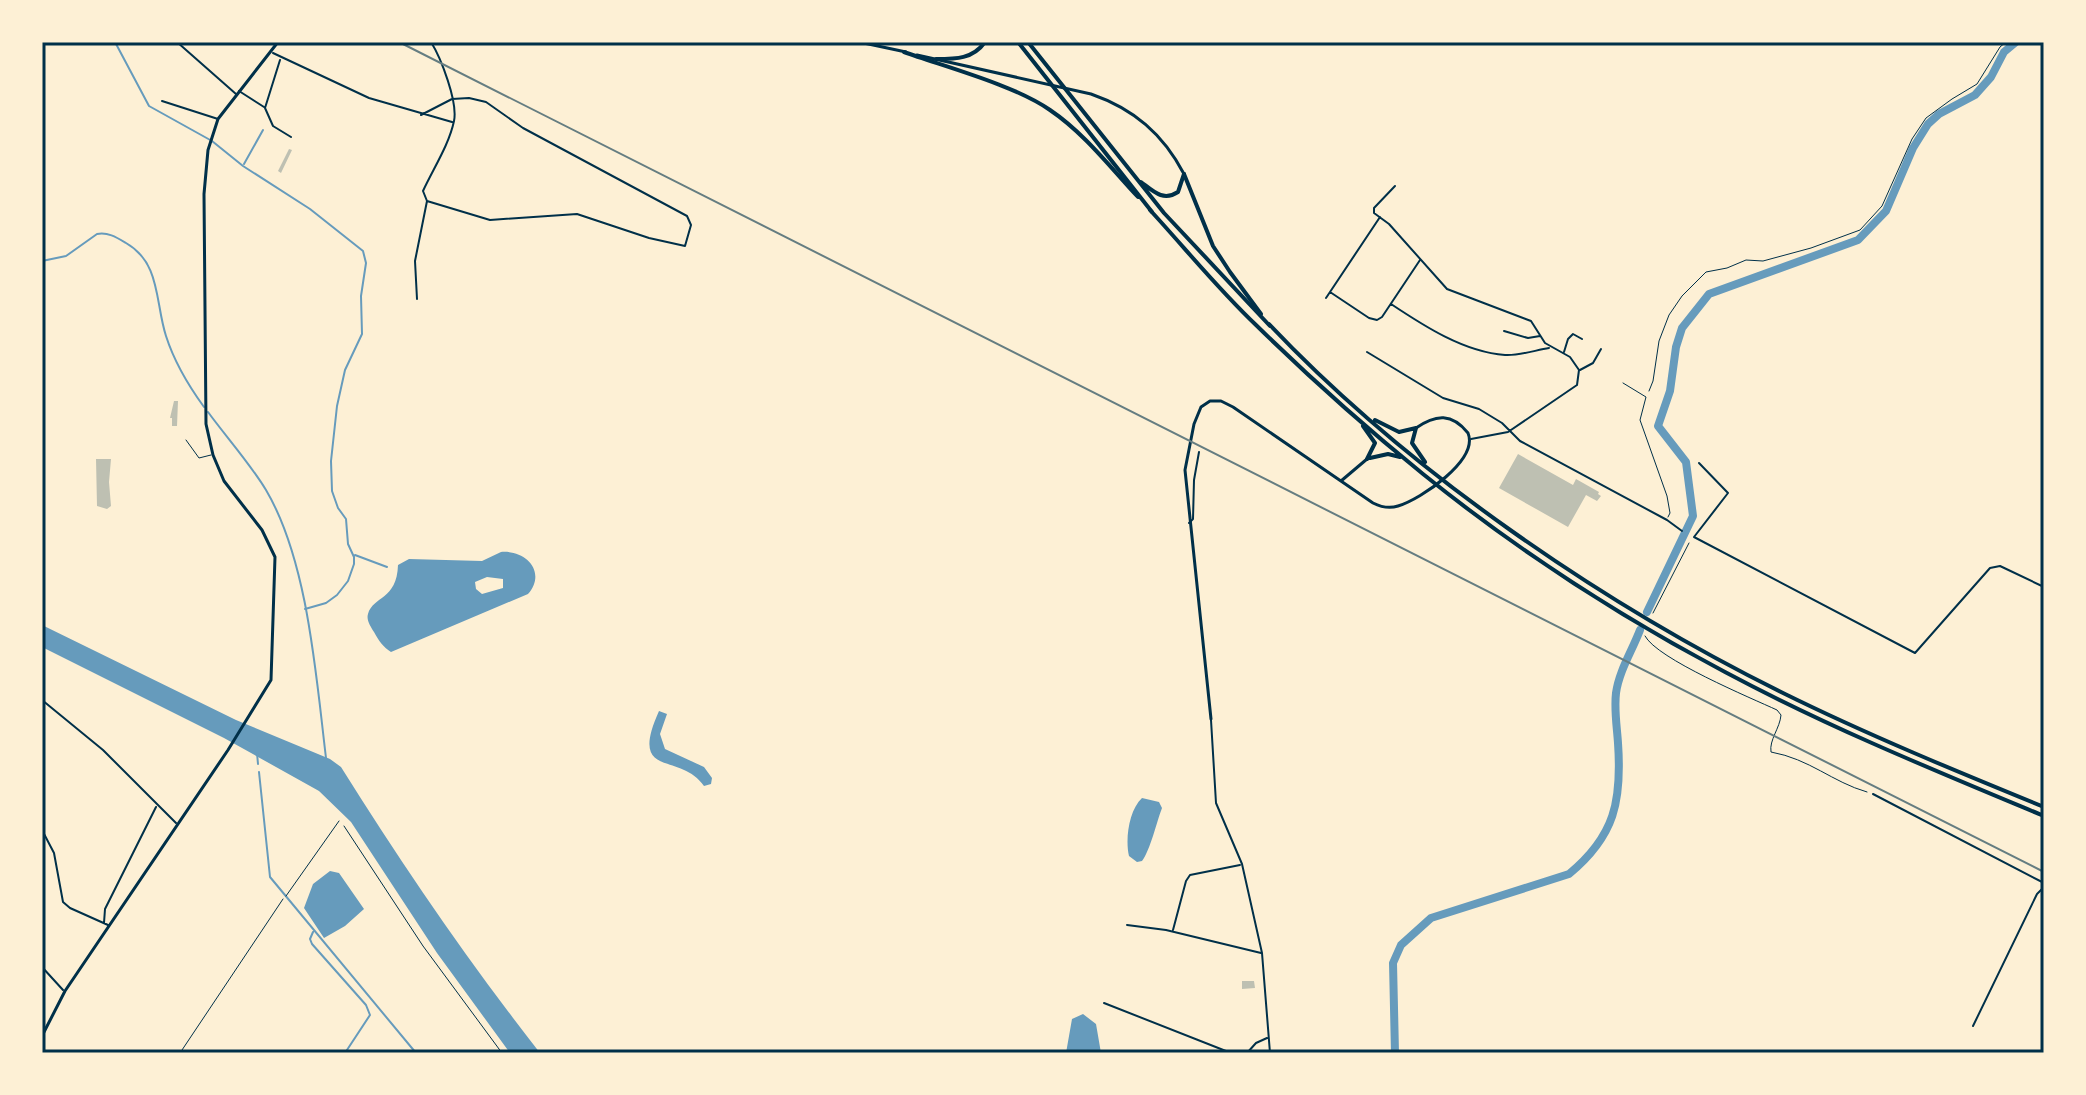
<svg xmlns="http://www.w3.org/2000/svg" width="2086" height="1095" font-family="Commissioner,sans-serif">
  <style>
    .water { fill: #669bbc; fill-rule: evenodd }
    .lines { fill: none; stroke-linecap: round; stroke-linejoin: round }
    .stream { stroke: #669bbc; stroke-width: 2 }
    .river { stroke: #669bbc; stroke-width: 8 }
    .building { fill: #bec0b2 }
    .path { stroke: #003049; stroke-width: 1 }
    .service { stroke: #003049; stroke-width: 1 }
    .minor { stroke: #003049; stroke-width: 2 }
    .tertiary { stroke: #003049; stroke-width: 3 }
    .secondary { stroke: #003049; stroke-width: 3 }
    .trunk { stroke: #003049; stroke-width: 4 }
    .motorway { stroke: #003049; stroke-width: 4 }
    .rail { stroke: #657d81; stroke-width: 2 }
    .neatline { fill: none; stroke: #003049; stroke-width: 3 }
  </style>
  <rect width="100%" height="100%" fill="#fdf0d5"/>
  <path class="water" d="M501,552C526,550 547,572 528,594L391,652C383,647 379,641 374,632C371,627 366,620 368,614C373,596 397,600 398,565L409,559L482,561ZM487,577L503,579V588L482,594L476,589L475,582Z
    M42,625L236,720L330,759L341,767C403,866 468,961 540,1053H510L437,953L351,822L319,791L224,738L42,647Z
    M659,711L667,714L660,734L665,749L704,767L712,778L711,784L704,786C680,751 628,780 659,711Z
    M1142,798L1159,802L1162,808C1157,821 1150,851 1142,861L1137,862L1129,856C1125,839 1129,810 1142,798Z
    M330,871L339,873L364,909L345,926L324,938L304,908L313,884Z
    M1083,1014L1096,1024L1101,1053H1066L1072,1019Z"/>
  <g class="lines">
    <path class="stream" d="M115,42L149,106L212,141L243,166L310,209L363,251L366,263L361,296L362,334L345,370L337,406L331,461L332,491L338,508L346,519L348,544L354,557V564L348,581L337,595L326,603L305,609
      M244,164L263,130
      M42,261L66,256L97,234C108,232 116,237 126,243C161,263 155,302 166,336C174,361 188,385 204,407
      M208,412C227,438 249,462 266,490C308,561 316,676 326,758
      M355,555L387,567
      M257,753L258,764
      M259,772L270,877L416,1053
      M313,932L310,939L312,944L366,1005L370,1015L345,1053"/>
    <path class="river" d="M1647,612L1693,516L1686,462L1658,426L1670,391L1676,347L1682,328L1709,294L1858,240L1886,211L1913,148L1928,124L1939,114L1975,95L1991,77L2004,52L2016,42
      M1395,1053L1393,963L1401,945L1431,918L1569,874C1615,836 1622,801 1618,743C1617,727 1614,710 1616,693C1619,671 1632,651 1640,630"/>
  </g>
  <path class="building" d="M289,149L292,150L281,173L278,171Z
    M174,401H178L177,426H172V418H170Z
    M1518,454L1573,485L1576,479L1599,492L1598,494L1601,496L1597,501L1586,495L1568,527L1499,488Z
    M96,459H111L109,482L111,506L107,509L97,506Z
    M1242,981H1254L1255,988L1242,989Z"/>
  <g class="lines">
    <path class="path" d="M1649,391L1653,381L1659,341L1669,315L1682,296L1706,272L1727,268L1746,260L1763,261L1811,248L1860,230L1882,206L1912,139L1926,118L1952,99L1977,84L2000,47L2006,42
      M1653,613L1689,543
      M1645,636C1657,659 1751,698 1777,710L1781,715C1780,728 1769,740 1771,752C1810,759 1832,782 1867,792
      M344,826L423,946L502,1053"/>
    <path class="service" d="M1623,383L1646,397L1640,420L1667,496L1670,513L1668,517
      M186,440L199,458L211,455
      M286,896L339,821
      M180,1053L283,899"/>
    <path class="minor" d="M177,42L236,94
      M273,53L369,98L452,122
      M280,60L265,108L273,126L291,137
      M239,91L264,107
      M162,101L218,119
      M421,115L452,99L469,98L486,102L523,128L687,216L691,225L685,246L649,238L577,214L490,220L427,201
      M1395,186L1374,208V213L1389,224L1447,289L1531,321L1545,343L1570,357L1579,370L1577,385L1508,432L1471,439
      M1330,292L1369,318L1377,320L1382,317L1420,260
      M1326,298L1380,217
      M417,299L415,261L427,201L423,191C433,169 449,145 454,121C458,102 441,58 431,42
      M1391,304C1424,326 1464,352 1505,355C1519,356 1536,350 1549,348
      M1504,331L1528,338L1540,336
      M1367,352L1443,398L1479,409L1502,423L1520,441L1667,520L1682,531
      M1564,352L1568,339L1573,334L1582,339
      M1580,370L1593,363L1601,349
      M1699,463L1728,493L1694,537L1915,653L1990,568L2000,566L2044,587
      M1189,523L1193,519L1194,480L1199,452
      M42,700L103,750L176,823
      M1211,720L1216,803L1242,864L1262,953L1270,1053
      M1873,794L2044,883
      M42,830L54,853L63,902L70,908L108,925
      M104,923L105,909L156,807
      M1127,925L1166,930L1261,953
      M1173,930L1186,881L1190,875L1240,865
      M42,967L63,990
      M1104,1003L1231,1053
      M1973,1026L2037,894L2044,887
      M1247,1053L1256,1043L1267,1038"/>
    <path class="tertiary" d="M1341,481L1367,459
      M1211,719L1185,470L1194,424L1201,407L1210,401H1221L1233,407L1373,503C1381,507 1389,509 1398,506C1421,499 1479,460 1468,433C1452,413 1436,414 1416,428
      M42,1036L65,991L228,750L271,680L275,557L262,530L224,481L213,455L206,424L204,194L208,150L218,119L278,42"/>
    <path class="secondary" d="M859,42L906,52
      M917,55L1091,94C1134,109 1163,134 1184,174"/>
    <path class="trunk" d="M904,52C946,67 1014,85 1050,110C1084,133 1110,167 1138,197
      M1184,174L1213,246L1230,272L1261,314
      M1150,210C1185,248 1218,289 1256,325C1309,377 1365,427 1423,474C1516,549 1619,616 1725,672C1828,727 1936,771 2044,816
      M1269,324C1408,471 1603,604 1783,693C1868,735 1956,771 2044,807
      M1375,420L1399,432L1416,428
      M1363,426L1375,443L1367,459
      M1416,428L1412,443L1425,462
      M1370,458L1388,454L1400,457"/>
    <path class="motorway" d="M1018,42L1152,212
      M1028,42L1164,213L1270,326
      M936,59C956,59 973,59 985,42
      M1141,182C1153,191 1163,202 1178,192L1184,174"/>
    <path class="rail" d="M399,42L2044,872"/>
  </g>
  <rect width="2086" height="1095" fill="none" stroke="#fdf0d5" stroke-width="88"/>
  <rect x="44" y="44" width="1998" height="1007" class="neatline"/>
</svg>
